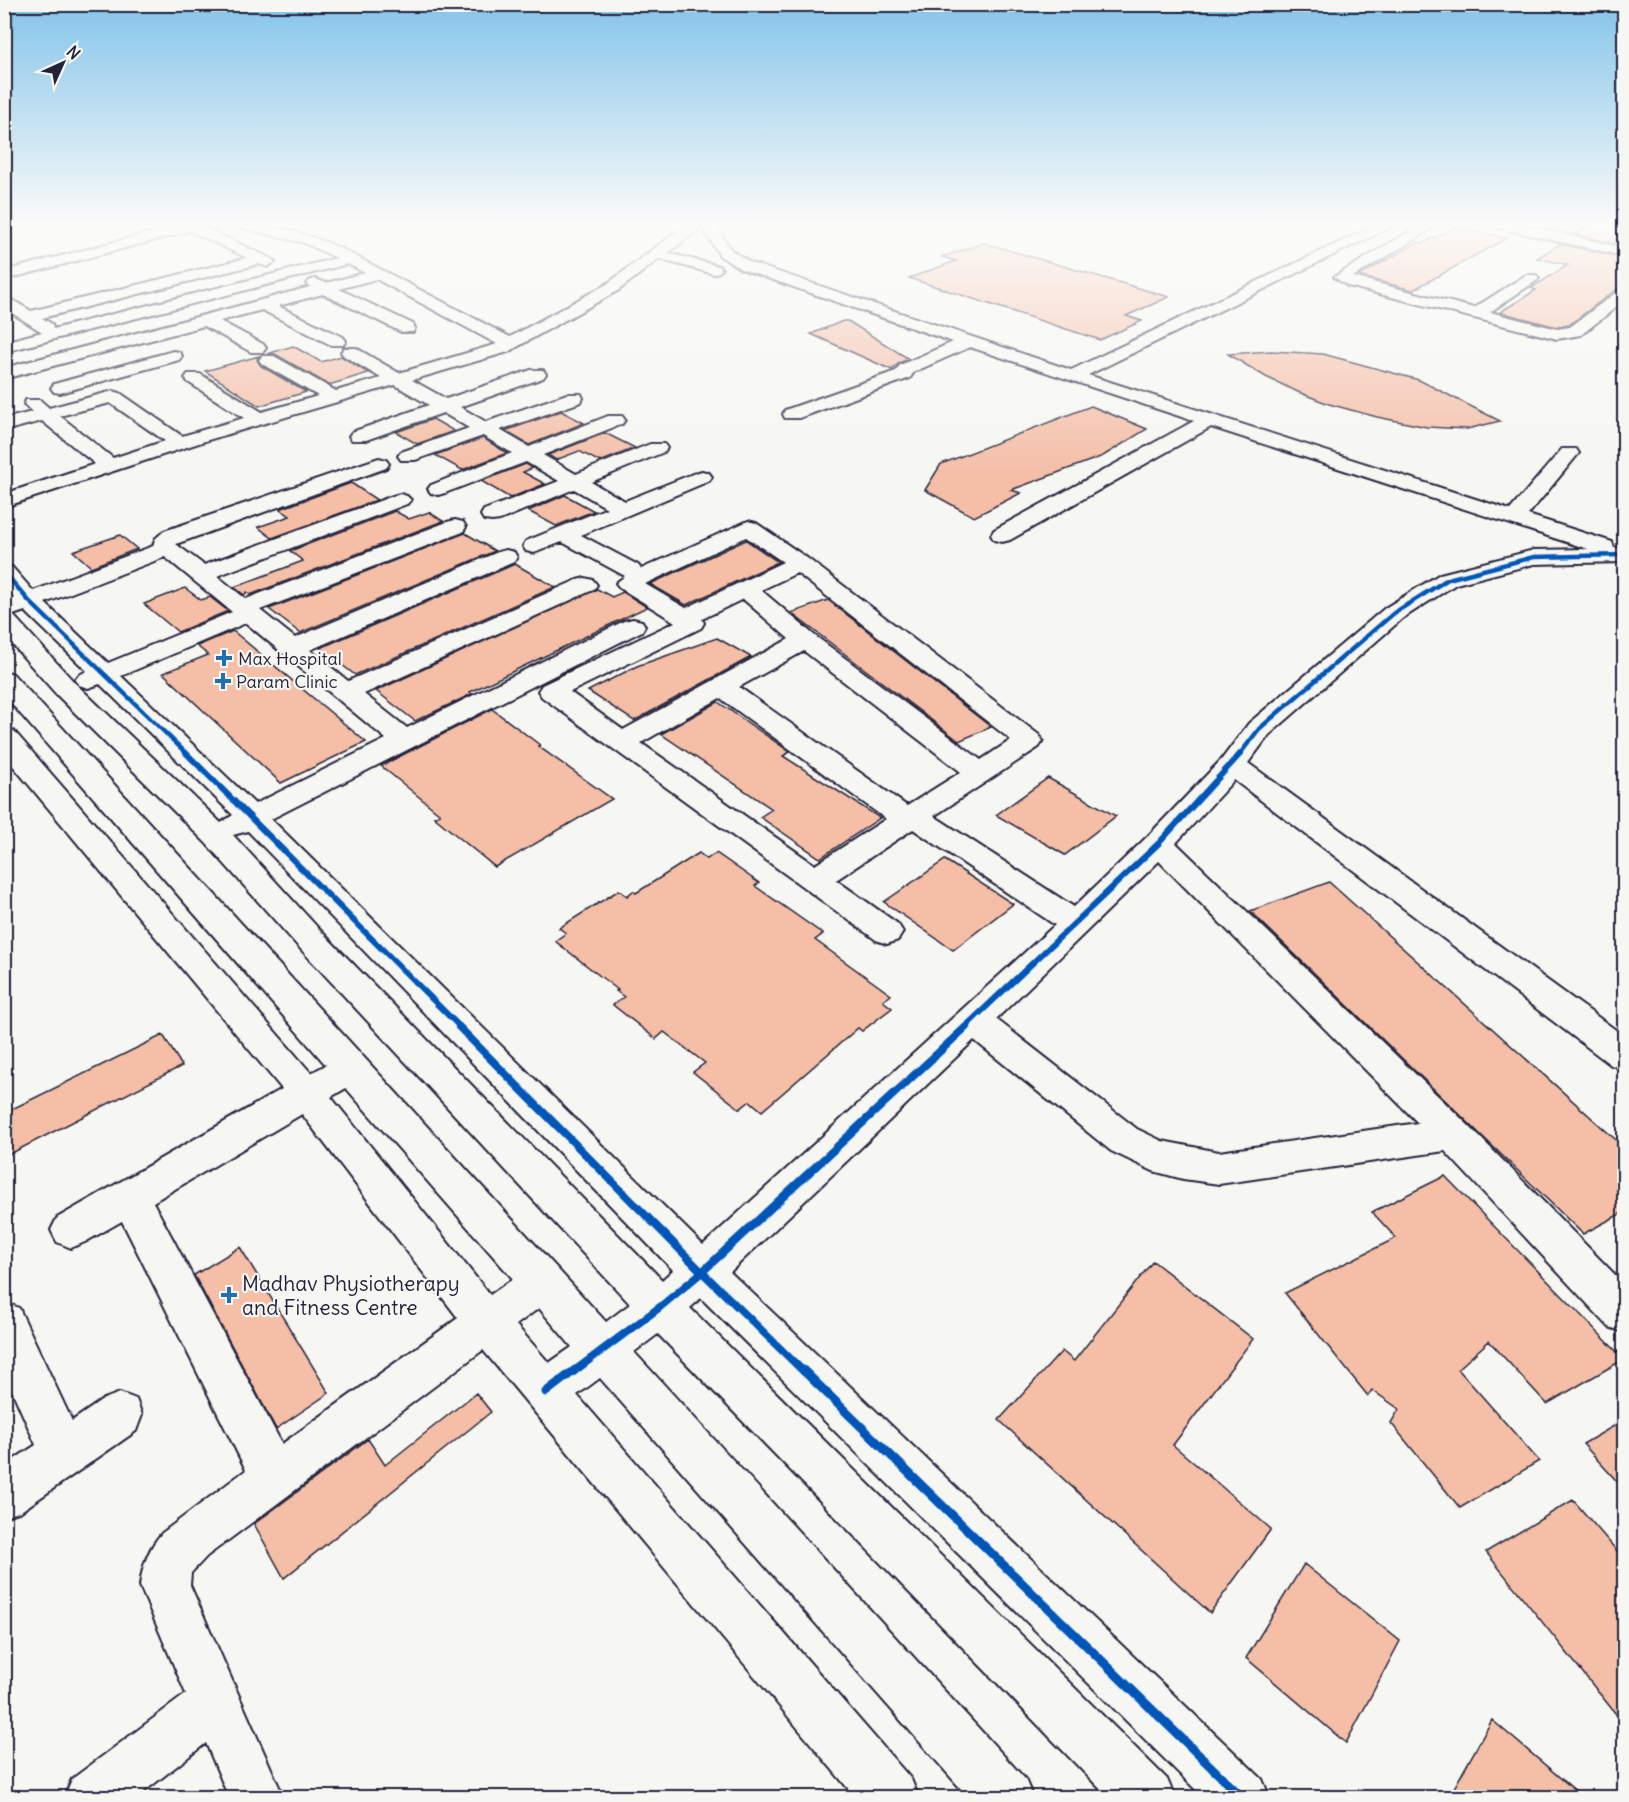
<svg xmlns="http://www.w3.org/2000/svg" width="1629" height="1802" font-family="Delius,sans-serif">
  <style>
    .building { fill: #f4bea7; stroke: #22223b; stroke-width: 1.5 }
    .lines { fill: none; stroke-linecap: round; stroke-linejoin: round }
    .minor-casing { stroke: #22223b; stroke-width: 4 }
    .minor { fill: #f6f6f2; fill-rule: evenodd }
    .cycleway-far3-casing { stroke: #f6f6f2; stroke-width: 8 }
    .cycleway-far2-casing { stroke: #f6f6f2; stroke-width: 10 }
    .cycleway-far1-casing { stroke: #f6f6f2; stroke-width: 11 }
    .cycleway-casing { stroke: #f6f6f2; stroke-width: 13 }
    .cycleway-far3 { stroke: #0057b8; stroke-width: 4.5 }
    .cycleway-far2 { stroke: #0057b8; stroke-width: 6 }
    .cycleway-far1 { stroke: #0057b8; stroke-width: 8 }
    .cycleway { stroke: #0057b8; stroke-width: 9 }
    .poi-dot { fill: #1f6fb2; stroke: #f6f6f2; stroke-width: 2 }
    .labels { text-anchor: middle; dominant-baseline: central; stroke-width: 4.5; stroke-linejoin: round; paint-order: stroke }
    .poi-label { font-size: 18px; fill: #22223b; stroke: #f6f6f2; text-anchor: start }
    .near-poi-label { font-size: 21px; fill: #22223b; stroke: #f6f6f2; text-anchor: start }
  </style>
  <rect width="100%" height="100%" fill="#f6f6f2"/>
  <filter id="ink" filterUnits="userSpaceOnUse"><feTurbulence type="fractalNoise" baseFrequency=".0167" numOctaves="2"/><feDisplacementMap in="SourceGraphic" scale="12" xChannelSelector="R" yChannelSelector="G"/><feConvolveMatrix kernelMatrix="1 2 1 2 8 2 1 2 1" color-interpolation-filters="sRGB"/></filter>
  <g filter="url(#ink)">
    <path class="building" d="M1592,223H1624V246L1575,234Z
      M1456,227L1507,238L1413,290L1359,276L1418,242L1423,243Z
      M984,243L1169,297L1126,316L1142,321L1100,340L909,278L956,261L942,257Z
      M1560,244L1624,258V287L1617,289L1569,325L1557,327L1500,312L1536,290L1531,288L1568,265L1537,258Z
      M843,321H848L909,359L899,363L892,370L811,334Z
      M293,346L321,362L341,356L368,373L329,385L275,354H267Z
      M1271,351L1323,354L1419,380L1500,421L1467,429L1427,427L1377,417L1329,404L1298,392L1266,377L1228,354Z
      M259,356L257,360L261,366L306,392L259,406L205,371Z
      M1091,406L1147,429L1103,456L1011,490L1021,493L974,517L925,490L941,464Z
      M561,411L584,423L529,445L505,431Z
      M433,419L454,431L417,444L396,432Z
      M605,433L635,448L600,462L579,451L556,460L548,455Z
      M483,438L507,453L462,470L435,455Z
      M526,464L533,468L523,472L545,484L510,498L481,481Z
      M351,483L377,500L272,538L258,527L290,516L280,509Z
      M565,495L594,511L556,526L528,511Z
      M395,511L409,519L429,512L443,521L250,595L247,592L244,595L234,587L303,561L290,551Z
      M465,533L495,551L300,633L269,609Z
      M120,535L137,549L91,567L73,551Z
      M746,540L778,562L686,605L650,584Z
      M515,564L555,587L355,675L320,648Z
      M185,588L201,600L210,597L228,611L178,632L144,604Z
      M597,589L612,597L623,592L647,607L470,692L472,694L415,721L376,691Z
      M828,600L991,727L959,741L791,613Z
      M233,631L366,742L281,783L163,673L208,655L197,646Z
      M717,638L751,657L634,721L588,691L637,666Z
      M718,702L790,752L783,756L880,818L820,858L760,817L772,809L661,734Z
      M492,709L540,745L538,746L612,799L495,867L434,817L440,814L381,766Z
      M1048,778L1116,816L1065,855L996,815Z
      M699,853L707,859L716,853L759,883L755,886L823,934L815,940L891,995L883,1001L892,1008L862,1031L858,1028L762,1111L750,1101L740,1109L693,1072L705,1063L664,1032L656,1039L613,1005L624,997L616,991L618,990L555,941L566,933L559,928L619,890L627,896L633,891L636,893Z
      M945,860L1013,904L953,950L884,902Z
      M1329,882L1624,1147V1212L1583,1234L1250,911Z
      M163,1035L182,1066L4,1157V1113Z
      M1445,1176L1624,1359L1547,1404L1489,1341L1458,1369L1539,1461L1460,1508L1391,1423L1399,1409L1372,1390L1368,1396L1285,1293L1396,1238L1372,1212Z
      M240,1247L329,1393L276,1429L194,1275Z
      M1153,1261L1253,1339L1173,1445L1271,1529L1210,1613L999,1420L1062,1351L1074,1361Z
      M476,1393L491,1412L284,1578L254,1524L368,1439L385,1465Z
      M1624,1420V1489L1583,1444Z
      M1573,1500L1624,1559V1724L1486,1552Z
      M1304,1564L1400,1641L1346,1743L1246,1658Z
      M1492,1720L1583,1797H1449Z"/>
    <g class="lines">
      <defs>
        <path id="minor" d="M186,223H211L204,227L272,259L275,262L267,267L259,264L42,318L52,324L53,329L337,258L304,243L234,226L232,223C269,223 304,233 338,247L510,337L607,284L688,223H714L731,250L751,263L1071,370L1380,223H1399L1088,375L1510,510L1562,449H1576L1579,453L1528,515L1612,542L1614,548H1624V562L1534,564L1456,584L1403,618L1269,735L1248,763L1624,1036V1069L1611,1065L1234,780L1176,843L1466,1123L1624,1284V1332L1609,1327L1445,1151L1219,1184L1183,1179L1153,1171L1111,1151L974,1040L730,1272L1262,1779L1270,1798H1204L701,1298L690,1308L1167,1779L1175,1798H1109L658,1334L634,1352L1025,1779L1033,1798H969L600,1378L577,1395L911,1779L919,1798H856L483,1350L207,1556L191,1573L190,1585L284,1798H229L206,1743L136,1798H64L72,1779L186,1694L140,1586C142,1567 149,1547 162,1533L246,1470L122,1221L85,1242L71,1248L57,1242L51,1230L57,1218L282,1089L4,755V729L14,731L311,1073L326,1065L4,695V671L13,674L606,1322L630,1304L296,944L205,842L57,695L4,635V602L14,598L4,587V565L12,567L33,591L153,546L155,539L164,531L379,458L386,460L389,464L386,468L176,544L204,565L393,496L400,494L407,496L411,500L407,504L217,576L246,599L447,522L455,520L463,522L466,527L463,532L260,610L295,638L498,552L506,550L514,552L517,557L514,562L310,650L348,681L577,580L585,578L593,580L597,585L593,590L364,694L407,728L624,621L633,619L642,621L645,626L642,631L271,819L703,1245L1055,925L913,829L836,880L898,924L903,932L898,940L887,944L876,940L542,697L538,691L542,685L675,622L620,588L616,583L625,576L562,542L534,553L526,551L523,546L526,541L607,508L574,489L500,520L492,521L484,520L481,515L484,510L559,481L526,462L445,493L438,495L431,493L428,489L431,485L512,453L483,436L415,460H401L398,456L401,452L469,428L443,413L366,440H352L349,436L352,432L429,405L395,385L208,440L4,507V494L95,464L42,421L4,431V419L32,412L24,404L26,400H40L49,408L113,391L120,393L182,436L244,418L188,382L185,378L188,374H200L262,412L318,396L262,364L259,360L262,356H274L336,391L381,378L344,356L341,352L344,348H356L399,373L497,344L376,279L339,289L413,324L415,328L413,332H401L323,294L278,306L343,337L346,341L343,345H331L262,310L220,321L263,344L266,348L263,352H251L204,326L4,379V368L310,287L307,284L309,281L315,279L326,283L365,273L348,264L4,352V342L42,332L4,308V295L31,311L247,258L190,231L4,280V271ZM702,227L720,256L741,269L953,342L900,365L896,371L785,410L783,414L785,418H799L910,378L914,372L970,347L1194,421L994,530L991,535L994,540L1002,542L1010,540L1211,427L1588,549L1534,550L1440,574L1385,608L1249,723L1222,759L1148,836L1074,907L934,816L1039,747L1043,741L1039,735L807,558L756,523L748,521L641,569L638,565L581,535L709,481L712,477L709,473L702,471L695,473L625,501L591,482L664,452L667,448L664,444H650L576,474L543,455L622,424L625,420L622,416H608L529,447L500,430L581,402L583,398L581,394H567L486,422L460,407L543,378L546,374L543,370H531L446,399L412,380L508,352L619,290L659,259L714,274L719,272L722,269L719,266L668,253ZM110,403L165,441L113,458L60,416ZM746,537L783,562L686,608L645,584ZM165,557L232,612L108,663L45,603ZM797,573L1011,740L981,760L814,635L761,590ZM743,599L789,639L623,730L570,692L701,628L704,623L702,619ZM25,611L87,671L79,675L75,680L79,685L88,688L100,684L233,815L221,823L75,683L13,615ZM246,623L386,739L255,804L121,676ZM804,651L961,772L907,806L739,687ZM720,698L886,819L815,865L641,743ZM248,831L673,1270L662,1280L318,928L233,835ZM1159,861L1418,1123L1219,1152L1162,1141L1137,1129L996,1019ZM346,1088L513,1279L490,1295L331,1097ZM302,1114L458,1318L282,1444L153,1202ZM539,1308L572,1347L549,1363L516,1325Z
          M1423,223H1441L1353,277L1474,308L1526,275H1536L1539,278L1536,281L1490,312L1557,329L1570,327L1618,291L1624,289V301L1581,335L1557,339L1348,286L1334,277Z
          M1488,223H1516L1624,248V256L1495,227Z
          M173,351L179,352L182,356L179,360L60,393L54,392L51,388L54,384Z
          M4,1302L19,1308L72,1421L104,1399L120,1393L136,1399L142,1415L136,1431L21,1511L4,1517V1466L36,1445L4,1372Z"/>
      </defs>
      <use href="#minor" class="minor-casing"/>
      <use href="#minor" class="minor"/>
      <defs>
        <path id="cycleway-far3" d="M4,572L29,601L187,754
          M1240,754L1259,729L1394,613L1448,579L1534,557L1624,555"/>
        <path id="cycleway-far2" d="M186,753L461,1028
          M964,1028L1159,843L1241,753"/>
        <path id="cycleway-far1" d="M459,1027L702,1272L804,1372
          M573,1372L660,1307L702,1272L966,1027"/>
        <path id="cycleway" d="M803,1370L1243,1798
          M546,1392L575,1370"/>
      </defs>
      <use href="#cycleway-far3" class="cycleway-far3-casing"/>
      <use href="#cycleway-far2" class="cycleway-far2-casing"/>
      <use href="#cycleway-far1" class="cycleway-far1-casing"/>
      <use href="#cycleway" class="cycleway-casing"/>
      <use href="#cycleway-far3" class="cycleway-far3"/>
      <use href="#cycleway-far2" class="cycleway-far2"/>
      <use href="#cycleway-far1" class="cycleway-far1"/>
      <use href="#cycleway" class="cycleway"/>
    </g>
  </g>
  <linearGradient id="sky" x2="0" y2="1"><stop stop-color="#84c4ea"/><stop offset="0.47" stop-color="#fbfbf9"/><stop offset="1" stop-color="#fbfbf9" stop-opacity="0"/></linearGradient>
  <rect width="1629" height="476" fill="url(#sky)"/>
  <g class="poi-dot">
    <path d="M221 649h6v6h6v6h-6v6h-6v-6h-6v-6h6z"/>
    <path d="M220 672h6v6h6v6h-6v6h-6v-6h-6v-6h6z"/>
    <path d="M226 1286h6v6h6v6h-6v6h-6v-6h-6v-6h6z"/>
  </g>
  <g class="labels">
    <g class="poi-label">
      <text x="238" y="658">Max Hospital</text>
      <text x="236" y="681">Param Clinic</text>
    </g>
    <g class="near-poi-label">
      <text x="242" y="1283">Madhav Physiotherapy<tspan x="242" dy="24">and Fitness Centre</tspan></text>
    </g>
  </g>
  <rect width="1629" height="1802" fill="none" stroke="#f6f6f2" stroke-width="24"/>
  <rect x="12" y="12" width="1605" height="1778" fill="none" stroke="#22223b" stroke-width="2" filter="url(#ink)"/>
  <g transform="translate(63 63) rotate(45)" stroke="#f6f6f2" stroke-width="4.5" paint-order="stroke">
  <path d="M0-4.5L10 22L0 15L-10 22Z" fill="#22223b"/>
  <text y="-9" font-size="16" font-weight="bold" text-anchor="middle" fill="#22223b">N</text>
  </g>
</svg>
